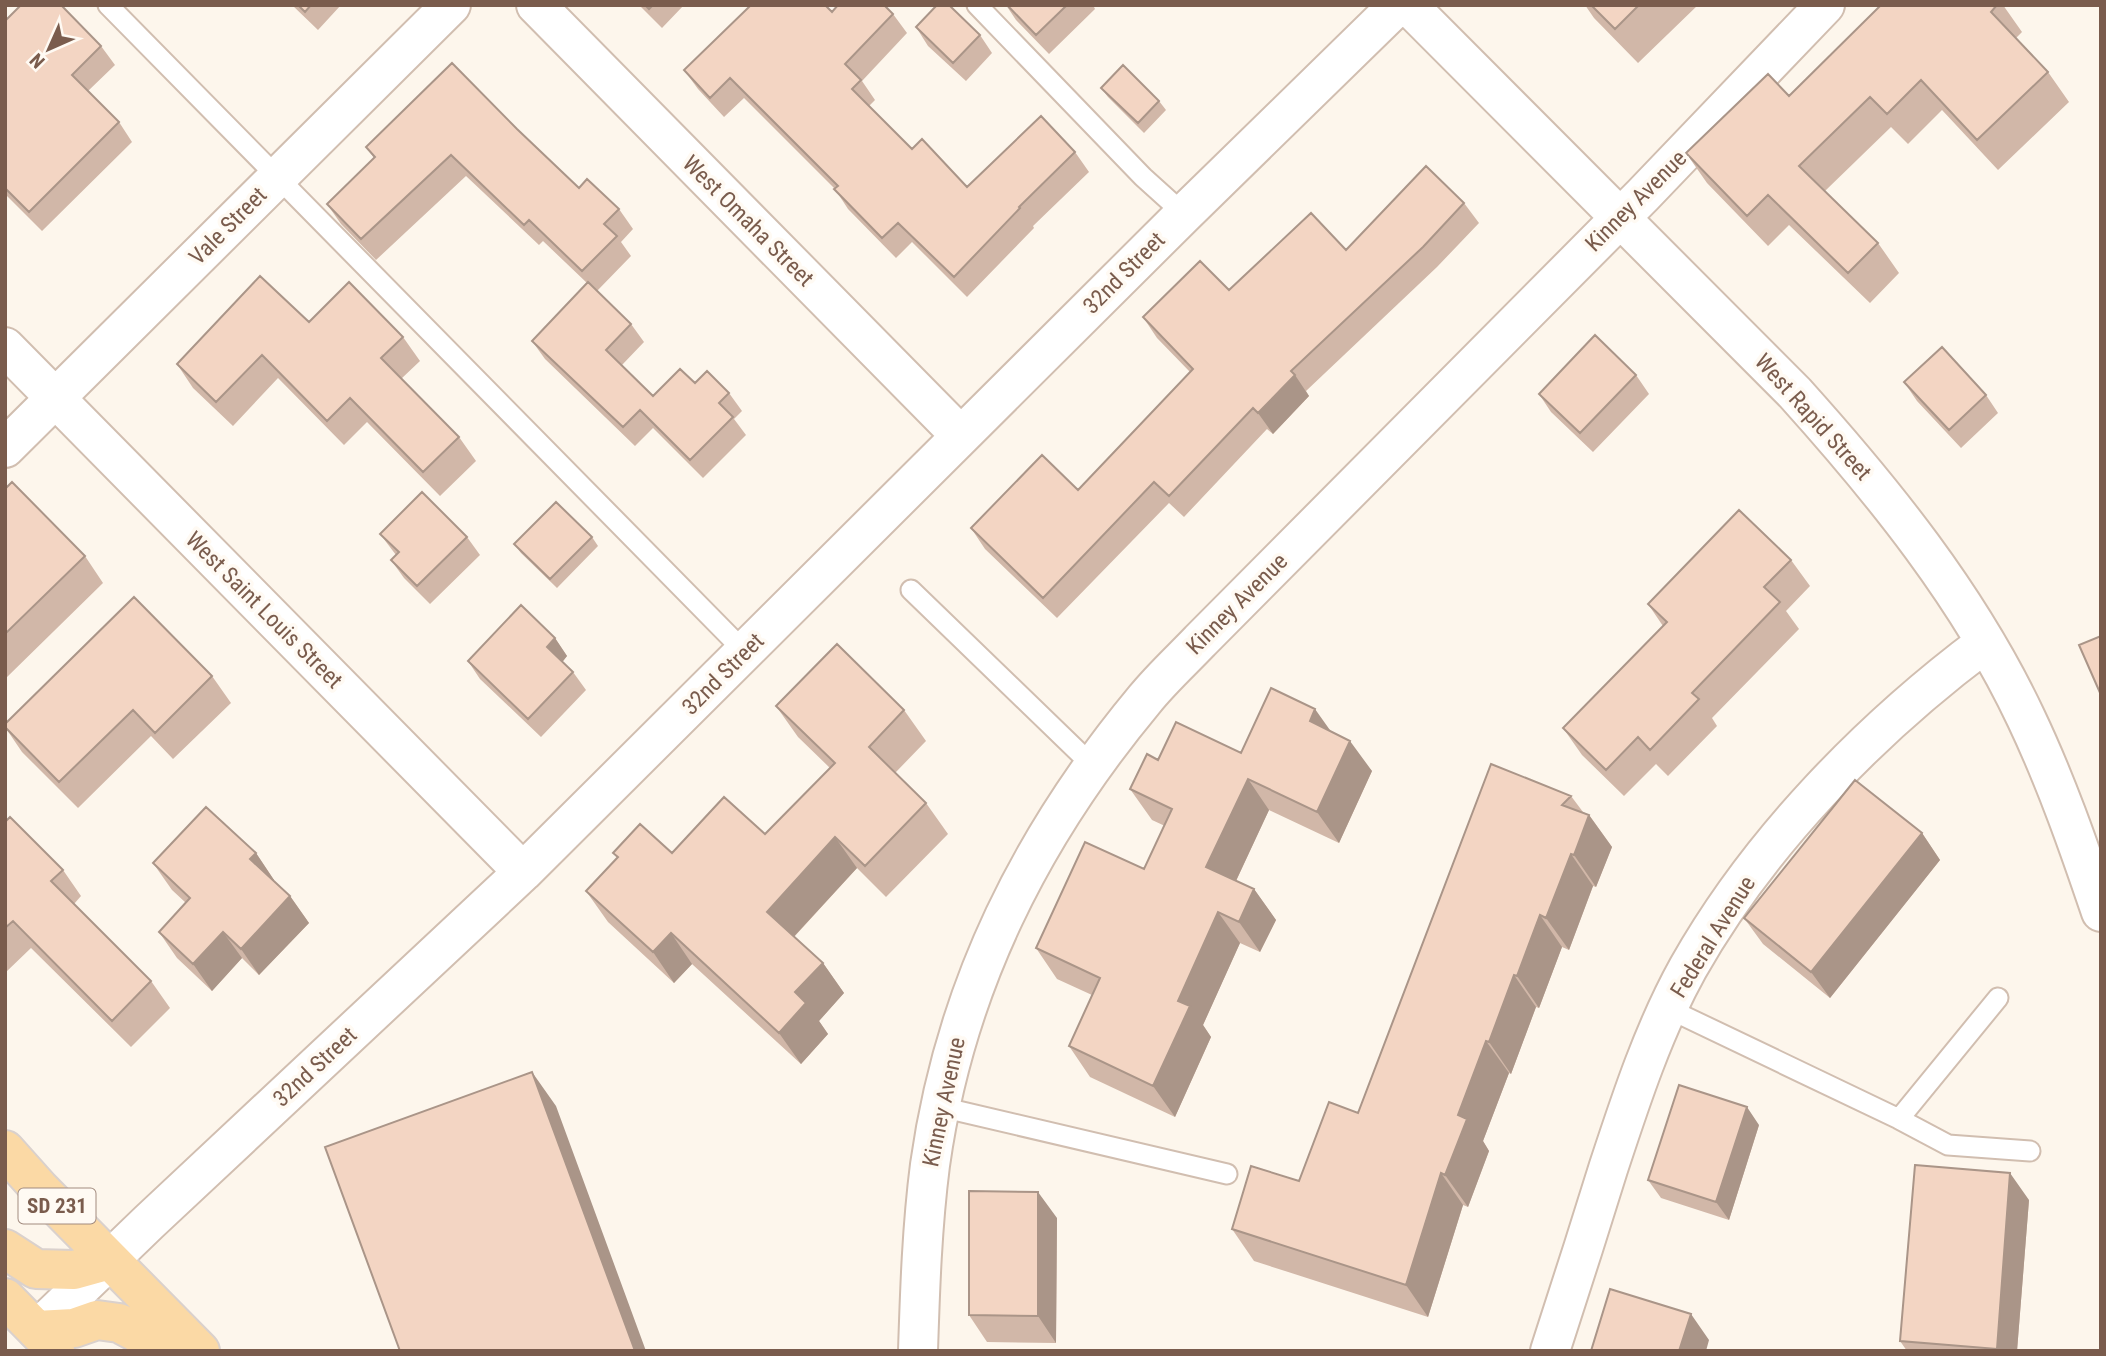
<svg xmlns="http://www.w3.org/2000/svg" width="2106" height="1356" font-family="'Roboto Condensed',sans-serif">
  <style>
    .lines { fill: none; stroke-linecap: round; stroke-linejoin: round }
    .service-casing { stroke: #d1beb0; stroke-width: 23 }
    .minor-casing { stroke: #d1beb0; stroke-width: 42 }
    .primary-casing { stroke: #dad1cd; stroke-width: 42 }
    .service { stroke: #fff; stroke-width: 19 }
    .minor { stroke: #fff; stroke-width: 38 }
    .primary { stroke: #fbd9a5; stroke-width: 38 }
    .wall { fill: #d1b7a8 }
    .shaded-wall { fill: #aa9588 }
    .building { fill: #f3d5c3; stroke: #aa9588; stroke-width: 2 }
    .labels { text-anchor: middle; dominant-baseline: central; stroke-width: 7; stroke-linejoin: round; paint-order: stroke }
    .shield { fill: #fffaf3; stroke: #a28b7f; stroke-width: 2 }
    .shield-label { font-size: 21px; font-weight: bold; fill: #7a5c4d }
    .street-label { font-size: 23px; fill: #7a5c4d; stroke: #fffaf3 }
  </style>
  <rect width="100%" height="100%" fill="#fdf6ec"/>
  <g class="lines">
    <defs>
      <path id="service" d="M108,5L745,652
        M977,5L1143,177L1184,214
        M911,590L1093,766
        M1669,1009L1899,1119L1998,998
        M941,1107L1227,1174
        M1899,1119L1948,1145L2030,1151"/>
      <path id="minor" d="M536,5L961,436
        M1408,5L1795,393C1884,492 1969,597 2026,718C2056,781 2079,847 2101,912
        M5,347L523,872
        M5,448L451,5
        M37,1330L149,1222L523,872L1184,214L1398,5
        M918,1351C920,1289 922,1227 930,1165C955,987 1031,836 1145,699C1162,678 1182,660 1200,641L1643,195L1825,5
        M1550,1351C1570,1290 1589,1230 1608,1169C1630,1102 1653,1031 1688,968C1759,842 1870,729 1985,643"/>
      <path id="primary" d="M5,1150L39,1188L200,1351
        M5,1249L36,1269L74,1270L110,1260
        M5,1298L55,1349
        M37,1330L74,1328L97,1320L119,1323L138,1333L155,1351"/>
    </defs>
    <use href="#service" class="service-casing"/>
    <use href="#minor" class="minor-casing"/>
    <use href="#primary" class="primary-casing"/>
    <use href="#service" class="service"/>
    <use href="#minor" class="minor"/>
    <use href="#primary" class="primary"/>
  </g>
  <path class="wall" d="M292,5H341L318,30Z
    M639,5H684L662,28Z
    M746,5H825L832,12L893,14L907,33L862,81L875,100L869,106L912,149L967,187L1075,152L1089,172L1033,226L1034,228L967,297L912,242L896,258L848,209L835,189L744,98L724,117L698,89L684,70L749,8Z
    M1006,5H1093L1095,9L1049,54L1016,20Z
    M1585,5H1698L1638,63L1594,18Z
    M1881,5H2003L2022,32L2016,38L2048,72L2069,102L1998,170L1942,110L1908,144L1891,127L1825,191L1878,243L1899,273L1870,303L1789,225L1768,246L1707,183L1686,153L1789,96Z
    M5,21L101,46L115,65L88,91L119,122L132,142L42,231L5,194Z
    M916,27L980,35L992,53L966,81L928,46Z
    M1101,88L1159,101L1166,110L1144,133L1108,97Z
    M517,129L579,188L619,209L633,229L621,242L631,256L597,291L631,324L644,342L622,365L653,396L695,383L729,393L742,411L734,419L746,435L703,478L653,428L635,446L545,359L532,341L587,283L543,241L539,245L466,176L376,260L341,224L327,204L374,158L366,147Z
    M1464,203L1479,223L1437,267L1306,391L1309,396L1273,434L1267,429L1184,517L1169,503L1057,618L985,549L971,528L1078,490L1190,372L1157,338L1143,317L1229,290L1346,250Z
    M309,322L403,337L420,361L401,379L459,437L476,461L440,496L367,422L344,445L278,378L233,426L193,388L177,364Z
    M1636,375L1649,394L1593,452L1551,412L1539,394Z
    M1904,382L1986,395L1998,413L1961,448L1917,401Z
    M5,489L85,556L103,583L5,679Z
    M380,534L467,537L480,555L430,604L404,578L391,560L396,555Z
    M592,537L598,546L557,588L521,553L514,544Z
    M1791,560L1810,586L1786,611L1799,629L1712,718L1717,726L1668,776L1656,764L1624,796L1582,755L1563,728L1663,626L1648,604Z
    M555,638L567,656L562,662L573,672L586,690L541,737L480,679L468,661Z
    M212,676L231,703L173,759L151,736L78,808L22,752L5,727Z
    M776,706L904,710L926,741L895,773L926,803L948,834L886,897L857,868L794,937L823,963L844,993L819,1021L828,1034L801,1064L692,964L674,983L608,922L586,891L617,858L613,853H672L765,834L830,768L798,737Z
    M1330,731L1372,771L1339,843L1269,810L1236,881L1254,889L1276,920L1260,952L1240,943L1203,1025L1211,1037L1175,1117L1090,1077L1069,1046L1092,995L1057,979L1036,948L1144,869L1165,826L1152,820L1130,789L1158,760L1241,753Z
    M1491,764L1571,796L1583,812L1589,815L1612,847L1596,887L1593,886L1569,950L1562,947L1539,1008L1536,1007L1511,1074L1509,1073L1483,1141L1489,1151L1468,1207L1463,1205L1428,1317L1254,1261L1232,1229L1299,1181L1358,1113Z
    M5,822L63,870L81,896L74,904L151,981L170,1008L131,1047L31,948L5,973Z
    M1922,833L1940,860L1830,998L1763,944L1744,918Z
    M256,853L274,880L273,881L290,896L309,923L259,975L242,958L212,991L177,958L159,932L186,903L172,890L153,863Z
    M1759,1125L1729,1220L1661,1198L1648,1180Z
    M2029,1200L2017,1351H1907L1900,1341Z
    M1057,1218L1056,1343L987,1342L969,1315Z"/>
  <path class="shaded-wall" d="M1295,375L1309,396L1273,434L1258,413Z
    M555,638L567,656L560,665L547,647Z
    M1315,709L1337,740L1310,721Z
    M1350,741L1372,771L1339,843L1317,812Z
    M1248,779L1269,810L1228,898L1206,867Z
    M1589,815L1612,847L1596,887L1574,855Z
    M1922,833L1940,860L1830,998L1811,972Z
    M835,837L857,868L788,943L767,912Z
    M256,853L274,880L269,886L250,859Z
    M1571,854L1593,886L1569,950L1546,918Z
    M1254,889L1276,920L1260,952L1239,922Z
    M290,896L309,923L259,975L241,949Z
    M1218,912L1240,943L1203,1025L1211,1037L1175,1117L1153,1086L1178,1001Z
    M1540,915L1562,947L1539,1008L1517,976Z
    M223,932L242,958L212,991L193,964Z
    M671,933L692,964L674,983L653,952Z
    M823,963L844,993L819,1021L828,1034L801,1064L779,1033L795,992Z
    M1514,975L1536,1007L1511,1074L1489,1042Z
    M1486,1041L1509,1073L1483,1141L1489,1151L1468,1207L1445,1175L1458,1115Z
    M532,1072L556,1106L646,1351H635Z
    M1747,1107L1759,1125L1729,1220L1716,1202Z
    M1441,1173L1463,1205L1428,1317L1406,1285Z
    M2010,1173L2029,1200L2017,1351H1998L1997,1349Z
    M1038,1192L1057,1218L1056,1343L1038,1316Z
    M1691,1314L1709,1340L1706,1351H1679Z"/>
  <path class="building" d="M21,5H61L101,46L72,75L119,122L29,212L5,188V21Z
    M298,5H311L305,12Z
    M645,5H653L649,9Z
    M751,5H825L832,12L838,5H884L893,14L845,64L861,80L852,89L912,149L922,139L967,187L1041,116L1075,152L1019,207L1020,208L954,277L898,223L882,238L834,189L838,186L730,78L710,98L684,70Z
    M937,5H949L980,35L953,63L916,27Z
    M1007,5H1067L1036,35Z
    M1591,5H1639L1615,29Z
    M1881,5H1997L1991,12L2048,72L1977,140L1921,80L1887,114L1870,97L1799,166L1878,243L1848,273L1768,195L1747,216L1686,153L1768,74L1789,96Z
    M452,63L517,129L579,188L587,179L619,209L604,224L617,236L582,271L529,220L524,225L451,155L361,239L327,204L375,157L366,147Z
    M1123,65L1159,101L1138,123L1101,88Z
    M1426,166L1464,203L1423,247L1291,371L1295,375L1258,413L1253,408L1169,496L1154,482L1043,598L971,528L1042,455L1078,490L1193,369L1143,317L1200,261L1229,290L1311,213L1346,250Z
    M260,276L309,322L349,282L403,337L381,358L459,437L423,472L350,398L327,421L262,355L216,402L177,364Z
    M588,282L631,324L606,350L653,396L680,369L695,383L707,371L729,393L719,403L733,417L690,460L640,410L623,427L532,341Z
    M1595,335L1636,375L1580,433L1539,394Z
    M1942,347L1986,395L1949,430L1904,382Z
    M12,482L85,556L5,634V489Z
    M422,492L467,537L417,586L391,560L399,552L380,534Z
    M556,502L592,537L550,579L514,544Z
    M1739,510L1791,560L1764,587L1780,602L1692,693L1699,699L1650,750L1638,737L1606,770L1563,728L1667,622L1648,604Z
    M134,597L212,676L155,733L133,710L59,782L5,727V724Z
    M521,605L555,638L547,647L573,672L528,719L468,661Z
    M2101,636V695L2079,645Z
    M837,644L904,710L869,747L926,803L865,866L835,837L767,912L823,963L795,992L806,1003L779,1033L671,933L653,952L586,891L618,857L613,853L640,824L672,853L724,797L765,834L835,763L776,706Z
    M1271,688L1315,709L1310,721L1350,741L1317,812L1248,779L1206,867L1254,889L1239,922L1218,912L1178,1001L1190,1006L1153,1086L1069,1046L1100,978L1036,948L1085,842L1144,869L1172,809L1130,789L1147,754L1158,760L1176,722L1241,753Z
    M1491,764L1571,796L1562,805L1589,815L1574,855L1571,854L1546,918L1540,915L1517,976L1514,975L1489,1042L1486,1041L1458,1115L1467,1119L1445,1175L1441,1173L1406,1285L1232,1229L1251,1166L1299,1181L1329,1102L1358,1113Z
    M1855,780L1922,833L1811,972L1744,918Z
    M206,807L256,853L250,859L290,896L241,949L223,932L193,964L159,932L190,898L153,863Z
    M10,817L63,870L51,881L151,981L112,1021L13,921L5,928V822Z
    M532,1072L635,1351H400L325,1147Z
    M1679,1085L1747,1107L1716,1202L1648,1180Z
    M1915,1165L2010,1173L1997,1349L1900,1341Z
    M969,1191L1038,1192V1316L969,1315Z
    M1610,1289L1691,1314L1679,1351H1591Z"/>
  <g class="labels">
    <rect class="shield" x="18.5" y="1188.5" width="77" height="35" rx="5"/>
    <g class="shield-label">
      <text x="57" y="1206">SD 231</text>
    </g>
    <g class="street-label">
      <text transform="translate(1636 201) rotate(-45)">Kinney Avenue</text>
      <text transform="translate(748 221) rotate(45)">West Omaha Street</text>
      <text transform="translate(228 226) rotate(-45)">Vale Street</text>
      <text transform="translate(1124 273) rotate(-45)">32nd Street</text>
      <text transform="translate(1813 417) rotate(48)">West Rapid Street</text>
      <text transform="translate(1237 604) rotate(-45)">Kinney Avenue</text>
      <text transform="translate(264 610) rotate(45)">West Saint Louis Street</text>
      <text transform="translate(723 674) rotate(-45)">32nd Street</text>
      <text transform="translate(1713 937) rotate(-58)">Federal Avenue</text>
      <text transform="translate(315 1067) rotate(-43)">32nd Street</text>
      <text transform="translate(944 1102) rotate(-78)">Kinney Avenue</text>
    </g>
  </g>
  <rect width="2106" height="1356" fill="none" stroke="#7a5c4d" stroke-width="14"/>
  <g transform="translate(49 49) rotate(225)" stroke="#fffaf3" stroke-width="5" paint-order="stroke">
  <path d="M0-5L12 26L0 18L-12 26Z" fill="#7a5c4d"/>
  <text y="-10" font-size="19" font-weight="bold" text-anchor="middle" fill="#7a5c4d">N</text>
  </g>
</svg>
